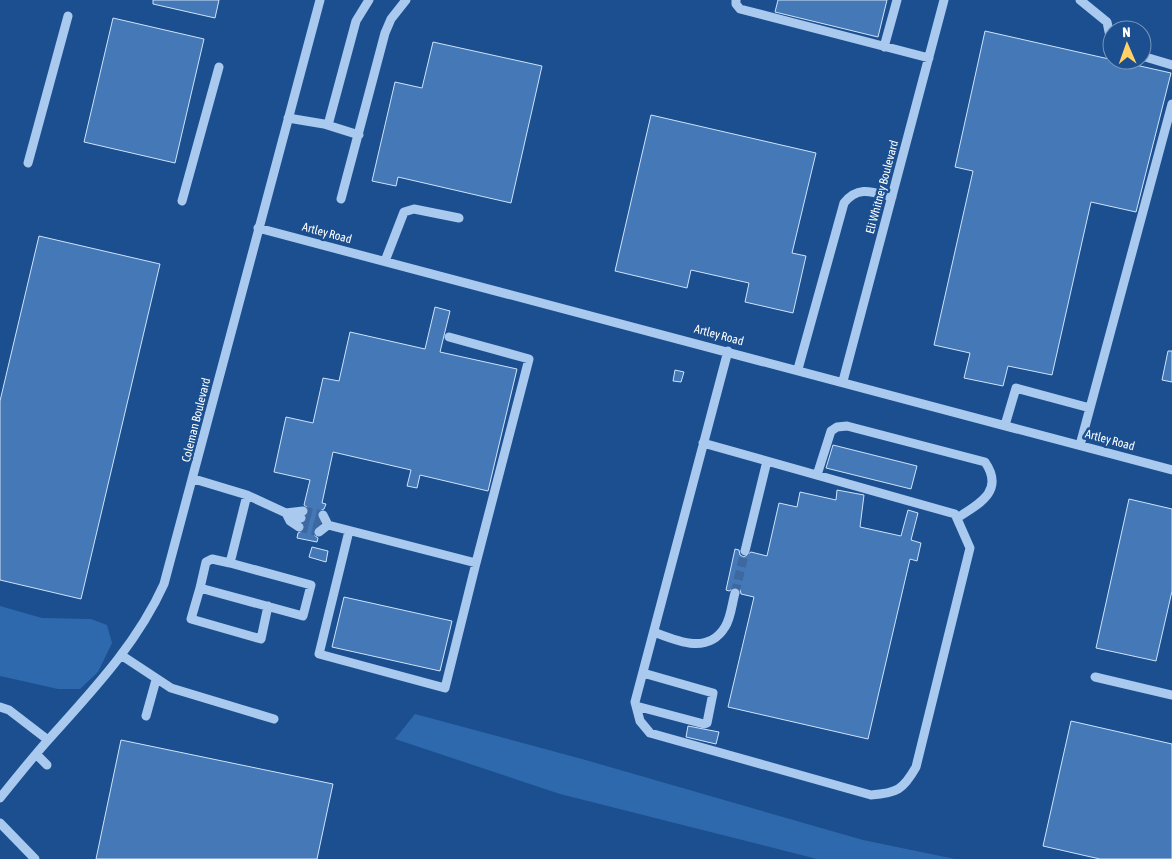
<svg xmlns="http://www.w3.org/2000/svg" width="1172" height="859" font-family="'Asap Condensed',sans-serif">
  <style>
    .green { fill: #2e69ad }
    .building { fill: #4478b7; stroke: #cfe3fa }
    .lines { fill: none; stroke-linecap: round; stroke-linejoin: round }
    .minor-tunnel { stroke: #3d69a0; stroke-width: 9; stroke-dasharray: 9 4.5; stroke-linecap: butt }
    .minor { stroke: #a9c9ee; stroke-width: 9 }
    .labels { text-anchor: middle; dominant-baseline: central; stroke-width: 5; stroke-linejoin: round; paint-order: stroke }
    .street-label { font-size: 12px; fill: #fff; stroke: #1b4f8f }
  </style>
  <rect width="100%" height="100%" fill="#1b4f8f"/>
  <path class="green" d="M0,606L42,618L91,619L107,625L112,643L98,672L80,689H58L0,676Z
    M415,714L582,759L863,840L955,859H817L560,794L395,739Z"/>
  <path class="building" d="M153,0H219L215,18L153,4Z
    M778,0H887L878,37L775,12Z
    M113,18L204,39L175,163L84,142Z
    M985,31L1171,73L1136,212L1091,202L1052,375L1008,366L1003,386L964,378L970,353L934,345L973,171L955,167Z
    M433,42L542,66L511,203L398,177L396,186L372,181L395,82L422,88Z
    M651,115L816,153L792,253L806,256L793,313L745,302L749,283L691,270L687,288L615,271Z
    M39,236L160,264L81,599L0,580V401Z
    M435,307L450,311L440,352L517,369L488,491L420,475L417,488L407,486L411,470L333,452L322,503L326,504L324,509L318,512L320,523L313,530L314,535L318,538L317,542L297,538L298,533L304,530V523L309,513L308,508L304,505L310,480L274,472L286,417L313,423L323,378L339,381L350,332L425,349Z
    M1168,351H1172V382L1162,380Z
    M675,370L684,372L681,382L673,381Z
    M833,445L917,466L911,489L826,468Z
    M837,490L864,495L860,527L901,536L908,510L918,513L911,540L921,543L917,561L910,559L868,739L728,707L754,597L741,594L740,589L736,587L729,591L726,590L735,549L739,550L740,555L744,557L751,552L767,556L779,503L797,507L800,492L836,500Z
    M1129,499L1172,509V591L1156,661L1096,648Z
    M312,547L328,551L326,562L309,557Z
    M344,597L452,621L440,671L332,647Z
    M1071,721L1172,744V859H1100L1043,846Z
    M688,726L719,732L716,744L686,737Z
    M121,740L333,784L317,859H96Z"/>
  <g class="lines">
    <path class="minor-tunnel" d="M303,511L323,515
      M301,518L321,524
      M299,527L319,532
      M735,593L745,551"/>
    <path class="minor" d="M736,0V4L740,9L929,58
      M1080,0L1107,22L1112,46
      M884,47L897,0
      M1142,56L1172,65
      M288,118L324,124L359,135
      M328,125L356,21L369,0
      M28,163L68,16
      M341,199L385,33L391,19L406,0
      M182,201L219,67
      M258,228L1172,470
      M385,261L404,212L414,209L459,218
      M798,369L844,203C858,185 873,192 892,197
      M843,381L944,0
      M1090,408L1172,104
      M1005,425L1016,388L1090,408L1080,445
      M703,443L955,514L970,548L916,767C903,790 897,793 871,795L650,733L640,721L635,702L728,351
      M817,475L831,431L837,427L847,426L985,462C1005,491 979,504 957,518
      M194,479L247,495L230,563L311,585L303,616L200,588L206,562L212,559L230,563
      M247,495L286,513L303,511
      M286,513L290,521L299,527
      M286,513L301,518
      M323,515L328,525L476,563L529,359L449,337
      M349,531L319,654L445,688L476,563
      M319,532L328,525
      M745,551L767,461
      M200,588L191,619L261,639L268,606
      M654,632C677,641 708,655 725,627C731,618 732,603 735,593
      M121,655L171,688L274,719
      M1095,677L1172,695
      M636,706L704,724L707,723L713,693L643,673
      M0,707L9,710L48,740
      M146,716L156,680
      M36,754L47,765
      M0,798C16,778 32,758 49,739C92,691 137,644 164,584L320,0
      M0,823L35,859"/>
  </g>
  <g class="labels">
    <g class="street-label">
      <text transform="translate(882 187) rotate(-75)">Eli Whitney Boulevard</text>
      <text transform="translate(327 233) rotate(15)">Artley Road</text>
      <text transform="translate(719 335) rotate(15)">Artley Road</text>
      <text transform="translate(196 420) rotate(-76)">Coleman Boulevard</text>
      <text transform="translate(1110 440) rotate(15)">Artley Road</text>
    </g>
  </g>
  <g transform="translate(1127 45) rotate(358)"><circle r="24" fill="#1b4f8f" stroke="#7695bc"/>
  <path d="M0-4L9 19L0 12L-9 19Z" fill="#ffd166"/>
  <text y="-8" font-size="14" font-weight="bold" text-anchor="middle" fill="#ffffff">N</text>
  </g>
</svg>
